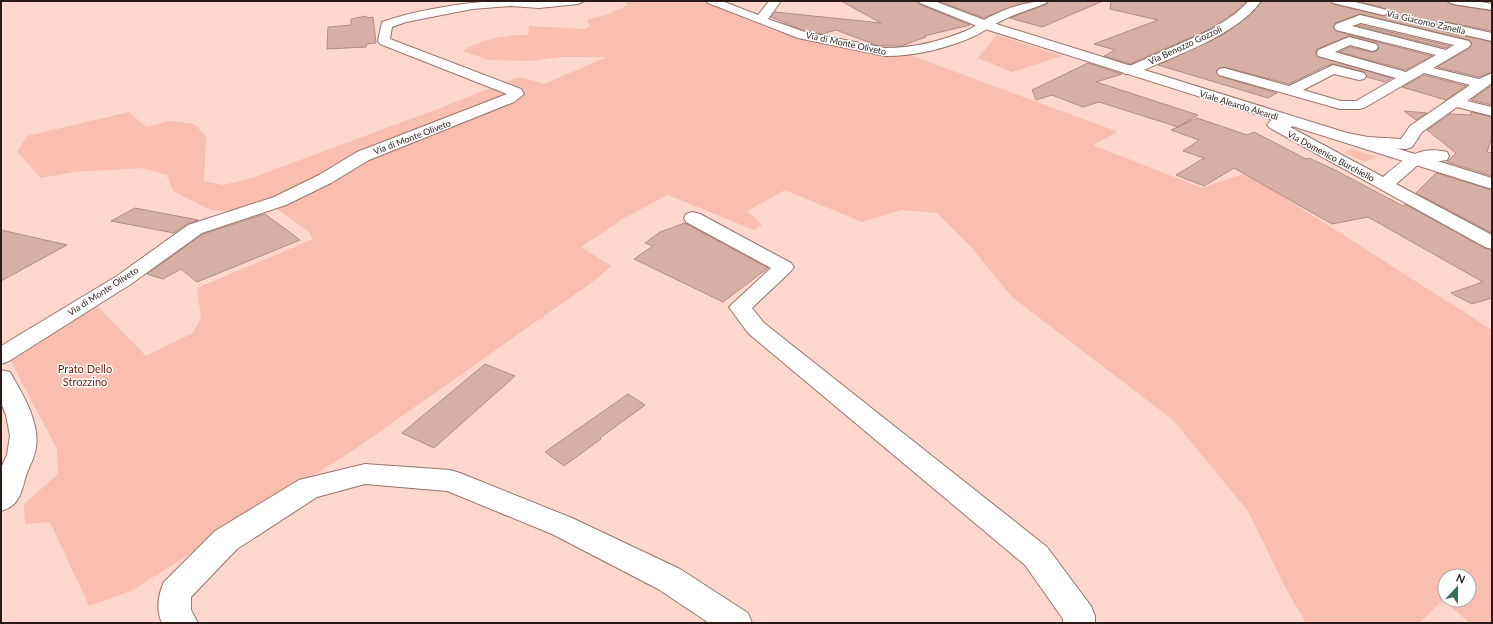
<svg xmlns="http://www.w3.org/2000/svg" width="1493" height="624" font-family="Lato,sans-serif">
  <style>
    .green { fill: #f9beaf; fill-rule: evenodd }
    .building { fill: #d6afa5; stroke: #b18c82 }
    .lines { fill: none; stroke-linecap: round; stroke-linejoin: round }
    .minor-casing { stroke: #977369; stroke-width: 2 }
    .major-casing { stroke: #977369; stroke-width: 2 }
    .minor { fill: #fff; fill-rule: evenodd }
    .major { fill: #fff; fill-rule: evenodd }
    .labels { text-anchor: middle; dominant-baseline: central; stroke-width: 3; stroke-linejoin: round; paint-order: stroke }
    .far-street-label { font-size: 9px; fill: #291b17; stroke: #fff }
    .park-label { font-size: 11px; fill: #762009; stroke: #fff }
  </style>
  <rect width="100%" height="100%" fill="#ffd7cc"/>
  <path class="green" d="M623,1H706L778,32L815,41L896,56L910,55L1118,132L1093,145L1202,188L1246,173L1492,330V623H1470L1443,600L1419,623H1306L1285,587L1248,511L1173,420L1012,297L972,248L937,213L901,210L862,222L785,190L747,211L762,225L754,230L668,195L624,218L581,247L611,266L595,280L358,447L133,590L89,606L50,522L25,524L24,504L58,474L57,449L8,356L94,303L146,356L193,333L201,318L197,288L313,239L309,232L276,208L308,188L231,212L211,210L173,191L167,175L142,168L73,172L41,178L17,152L27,136L129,112L146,127L169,121L194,124L206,136L204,181L223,185L252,178L443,107L519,77L544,84L607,57H560L530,61L489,60L462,51C482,39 505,35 528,35L529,28L528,26L585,29L590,26L587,20L606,15L628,5ZM1445,576H1469V600H1445Z
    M997,35L1062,56L1012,72L978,58Z
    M1351,149L1378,157L1364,162L1344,152Z"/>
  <path class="building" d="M841,1H916L919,4L970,25L924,36L926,37L901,46H885L876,45L836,30L822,34L805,31L771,17L775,12L881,23Z
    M938,1H1031L1010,7L984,18Z
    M1049,1H1103L1042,27L1010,18L1047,4Z
    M1111,1H1247L1234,13L1210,29L1130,64L1104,56L1115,50L1094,44L1158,20L1110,9Z
    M1262,1H1330L1333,4L1383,16L1390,13L1388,9L1357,1H1446L1453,5L1492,11V31L1447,22L1443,23L1440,26L1443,31L1492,42V72L1479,77L1437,67L1470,48L1472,43L1469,40L1360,14L1335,23L1333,28L1336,31L1432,56L1406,70L1339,52L1350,47L1372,52L1376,51L1379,48L1376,43L1349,36L1317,49L1316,53L1317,56L1392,78L1385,82L1367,77L1364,72L1333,64L1326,66L1289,84L1224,67L1219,68L1216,71L1219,76L1277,93L1268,98L1158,65L1221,36L1251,15Z
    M366,16L367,18L373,17L376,43L367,44L366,47L327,49L328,27L351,25V19Z
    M1361,25L1450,46L1446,48L1357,26Z
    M1088,63L1122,74L1096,82L1198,115L1178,127L1197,118L1247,135L1254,132L1306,159L1309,158L1333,169L1403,206L1405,204L1484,248L1492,250V298L1472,304L1451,293L1483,282L1368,217L1332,224L1234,168L1204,186L1176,175L1204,158L1183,151L1199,140L1171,130L1178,127L1099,102L1083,107L1052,95L1036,100L1032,90Z
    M1424,75L1466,86L1446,100L1402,87Z
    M1492,85V105L1471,100Z
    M1404,111L1427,113L1416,120Z
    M1471,112L1492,117V137L1487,152L1492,153V176L1447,162L1456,153L1427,130L1450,114L1471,115Z
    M1436,173L1492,190V233L1416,193Z
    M135,208L198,220L187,224L174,233L111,221Z
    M265,214L300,240L197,282L181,269L163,279L147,274L203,234Z
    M685,223L768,268L723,302L634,259L653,246L645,243L660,232Z
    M1,230L67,245L1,281Z
    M485,364L515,376L434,448L402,433Z
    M628,394L645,405L600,438L601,439L564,466L545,452Z"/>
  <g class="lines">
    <defs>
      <path id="minor" d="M493,1H584L578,4L539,8L511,6L472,9L406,22L392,27L390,39L521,89L524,94L514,102L369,160L331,183L286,205L202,233L131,284L9,361L1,364V346L117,276L188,225L274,197L319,175L357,152L507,94L380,44L378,41L382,22C417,10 456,4 493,1Z
        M706,1H722L758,15L769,1H781L768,19L805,32L885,48C914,48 942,41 968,30C976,26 982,21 989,17C1008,8 1027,1 1048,1L1046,3C1032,9 1017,13 1003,20C994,24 986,30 977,35C948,48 917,56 885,56L798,38L708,3Z
        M1249,1H1261C1236,36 1173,56 1135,74H1125L1123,71L1125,68L1211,30L1235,14Z
        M1331,1H1351L1387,10L1389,12L1387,14L1383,15L1333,3Z
        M1447,1H1475L1492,4V10L1453,4Z
        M1360,15L1469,41L1471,44L1469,47L1433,68L1479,79L1492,73V83L1467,101L1492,107V116L1457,107L1422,132L1412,147L1406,149L1368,147L1341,141L1339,138L1341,135L1347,133L1368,137L1401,139L1410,126L1470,85L1424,73L1364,108L1359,109H1340L1219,75L1217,72L1219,69L1224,68L1289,86L1333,65L1364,73L1366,76L1364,79L1359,80L1334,74L1303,90L1341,101H1356L1396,78L1318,56L1317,53L1318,50L1349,37L1376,44L1378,47L1376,50L1372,51L1350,45L1335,52L1406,72L1436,55L1336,30L1334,27L1336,24ZM1361,23L1454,45L1446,50L1352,26Z
        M1447,23L1492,33V41L1443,30L1441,27L1443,24Z
        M1278,117L1298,119L1301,122L1298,125L1290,127L1383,177C1403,160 1418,145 1447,152L1449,156L1447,160L1419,164L1396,184L1492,235V249L1485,247L1270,128L1267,125C1270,120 1273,119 1278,117Z
        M693,212L700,214L791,263L794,267L791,271L752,308L764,323L1047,547L1091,606L1095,616V623H1063V619L1025,565L748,333L729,307L771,268L686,222L684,218L686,214Z
        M1,370L10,372C22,393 40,422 36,447C35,458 28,468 25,479C21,495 18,506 1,511V468L7,455L10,436L6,415L1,403Z
        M365,464L450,470L460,473L572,518L680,569L748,613L752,623H709L658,589L552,534L447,491L365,484L317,497L237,549L191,597V610L198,623H162C156,610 158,595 164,582L215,531L299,480Z"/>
      <path id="major" d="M918,1H934L990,22L1492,178V189L982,28L920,3Z"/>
    </defs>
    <use href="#minor" class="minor-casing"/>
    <use href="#major" class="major-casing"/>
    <use href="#minor" class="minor"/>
    <use href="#major" class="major"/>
  </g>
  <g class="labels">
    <g class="far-street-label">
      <text transform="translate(1426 22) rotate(13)">Via Giacomo Zanella</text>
      <text transform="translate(846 43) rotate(12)">Via di Monte Oliveto</text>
      <text transform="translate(1185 45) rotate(-25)">Via Benozzo Gozzoli</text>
      <text transform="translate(1239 105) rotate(17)">Viale Aleardo Aleardi</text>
      <text transform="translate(412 137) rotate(-21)">Via di Monte Oliveto</text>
      <text transform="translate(1331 156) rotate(28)">Via Domenico Burchiello</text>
      <text transform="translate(103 291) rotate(-33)">Via di Monte Oliveto</text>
    </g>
    <g class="park-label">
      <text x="85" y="368">Prato Dello<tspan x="85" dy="13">Strozzino</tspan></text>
    </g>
  </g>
  <rect width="1493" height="624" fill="none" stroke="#291b17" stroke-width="4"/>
  <g transform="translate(1457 588) rotate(22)"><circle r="19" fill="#ffffff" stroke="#a9a4a2"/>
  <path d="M0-3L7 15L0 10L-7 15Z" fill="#356f58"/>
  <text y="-6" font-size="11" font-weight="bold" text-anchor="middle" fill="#291b17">N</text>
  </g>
</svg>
